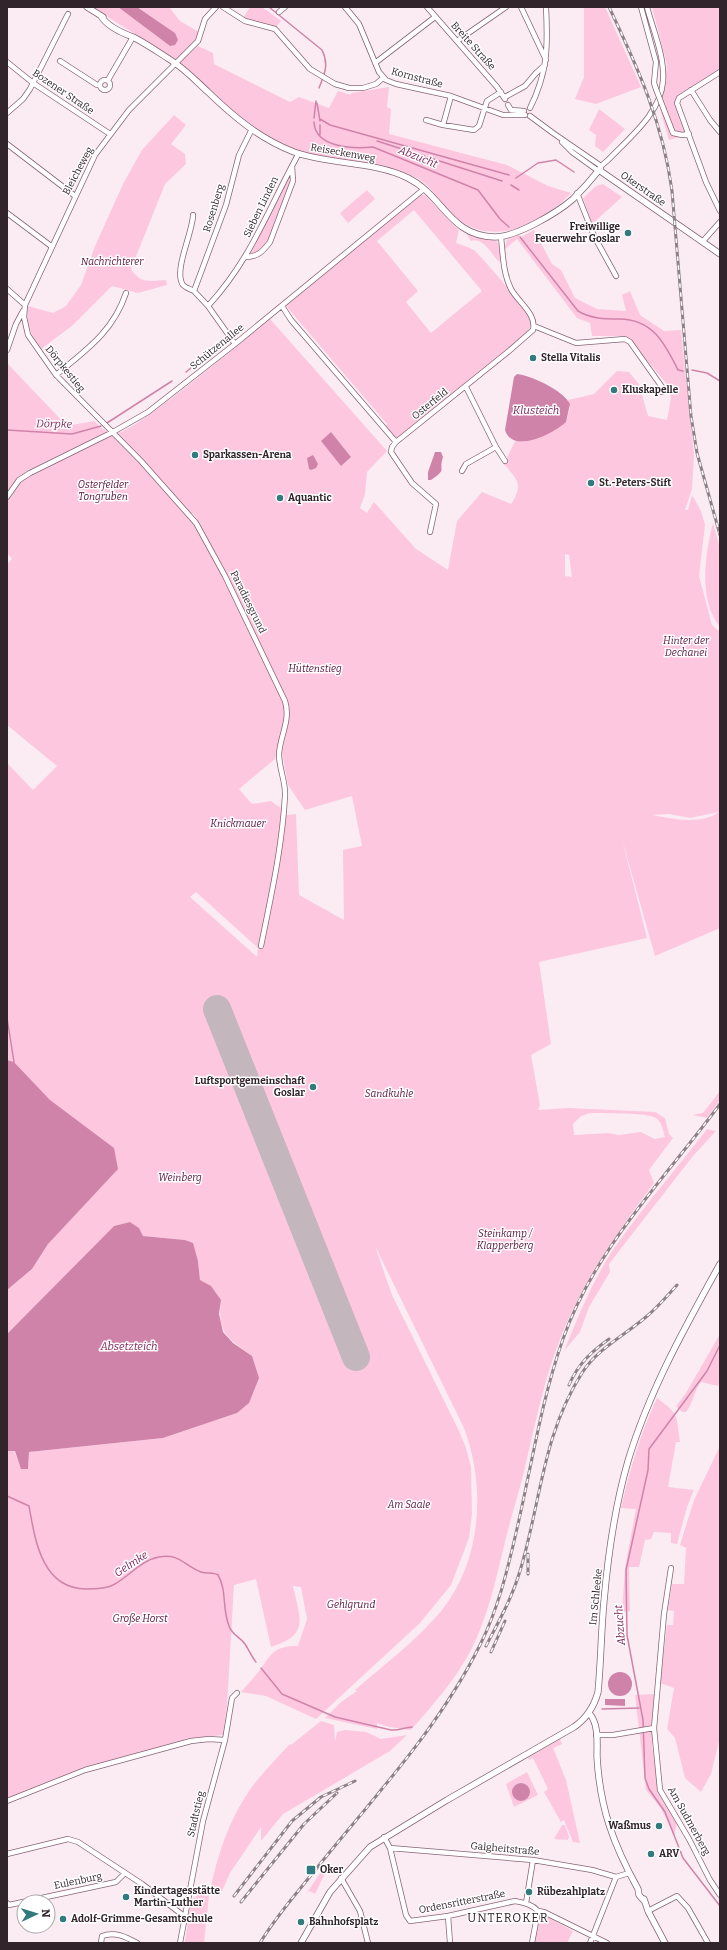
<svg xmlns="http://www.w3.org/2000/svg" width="727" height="1950" font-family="Bitter,serif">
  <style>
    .green { fill: #fdc7e0; fill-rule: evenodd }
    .water { fill: #d083a9 }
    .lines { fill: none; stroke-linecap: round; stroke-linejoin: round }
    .stream { stroke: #d083a9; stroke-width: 1.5 }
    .runway { stroke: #c4b6bd; stroke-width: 28 }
    .minor-casing { stroke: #866574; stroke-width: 6 }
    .major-casing { stroke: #866574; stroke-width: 7 }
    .minor { stroke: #fff; stroke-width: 4.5 }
    .major { stroke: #fff; stroke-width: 5.5 }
    .rail-casing { stroke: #8e8087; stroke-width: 3 }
    .rail { stroke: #fff; stroke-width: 1.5; stroke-dasharray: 4.5; stroke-linecap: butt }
    .minor-bridge-casing { stroke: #866574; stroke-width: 6; stroke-linecap: butt }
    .minor-bridge { stroke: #fff; stroke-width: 4.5 }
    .poi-dot { fill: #317a7d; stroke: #fff; stroke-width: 1.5 }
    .labels { text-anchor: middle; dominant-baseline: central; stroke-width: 3; stroke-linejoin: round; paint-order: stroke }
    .street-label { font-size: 10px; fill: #32242b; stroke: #fff }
    .poi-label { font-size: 10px; font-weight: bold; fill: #32242b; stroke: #fff; text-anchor: start }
    .park-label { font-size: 10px; font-style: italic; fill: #56113a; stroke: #fff }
    .water-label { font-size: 11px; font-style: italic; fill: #80265a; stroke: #fff }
    .quarter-label { font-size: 12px; letter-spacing: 1px; fill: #32242b; stroke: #fff }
  </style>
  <rect width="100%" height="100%" fill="#fbecf3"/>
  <path class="green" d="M92,7H118L170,46L175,33L137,7H169L180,21L199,32L196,39L176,60Z
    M250,7H262L281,21L276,27L243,18Z
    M584,7H605L641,87L596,104L575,99L584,77Z
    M652,7H720V72L679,98L677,103L689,134L669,140L661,113L667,65Z
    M198,46L213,53L214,64L290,102L299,97L329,108L338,91L351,95V93L389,87L387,107L391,109L389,134L507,165L548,186L571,193C542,225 491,249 454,216C438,202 431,182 410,175C373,161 332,163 295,150C248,133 217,93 179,63Z
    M599,109L625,129L603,152L595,146L596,135L589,130Z
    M174,115L186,125L171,144L185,154L186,164L165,184L131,269C140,284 151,281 166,280L167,285L138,293L112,286L73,325L40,350C32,335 25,323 28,306L53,313L66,306L81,285L95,246L124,182L142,150Z
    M292,165L293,181L290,190L264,249L246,257Z
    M603,184L622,197L592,224L583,198L596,186Z
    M367,190L375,199L348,223L340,213Z
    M420,195H425L459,230L456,243C462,245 469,247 474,250C482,257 529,312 531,320C532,328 526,333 521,338L397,438L385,427L387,424L286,306ZM414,210L482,291L431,333L406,302L418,291L377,241Z
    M534,230L552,264L561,270L575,298L597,309L626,311L622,295L630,291L640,315L664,331L681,330L694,455L692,489L685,510H688L692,495L701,511L705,525L699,576L712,625L720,632V928L655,956L622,839L647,938L539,962L551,1044L531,1055L540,1105L538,1110L569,1108L655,1112L665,1118L669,1134L673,1138L649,1170L654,1183C617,1233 581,1283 559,1342C545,1378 537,1416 528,1454C522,1483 512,1513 505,1542C496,1579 488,1616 471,1650C455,1680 433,1705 411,1730L389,1727L377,1723V1729L325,1718L341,1702L357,1691L355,1690C384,1665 417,1640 442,1610C482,1559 486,1487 464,1428L375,1246L392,1295L459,1431L466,1448L471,1467L472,1514L469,1538L451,1585L420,1623L316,1719L266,1696L241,1692C248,1684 256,1676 262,1667C273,1651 277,1646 298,1646L307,1619L301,1587L293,1586C300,1619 310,1635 271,1647L256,1579L234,1585L227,1705L223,1735L184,1739V1743L85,1770L7,1801V1451L14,1450L20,1466L28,1469L29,1452L163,1438L237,1413L252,1356C226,1337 218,1334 221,1300L210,1286L200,1280L198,1261L185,1240L143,1236L139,1228L130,1222L114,1226L7,1334V1290L32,1269L48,1244L50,1100L14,1062L7,1060V763L33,790L57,766L7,725V564L12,559L7,553V500L10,496L7,491V363L67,426L94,421C101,428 106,433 117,433C134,433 249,336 270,319L387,451L367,472L365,494L360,508L367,513L374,502L416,549L448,570L457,521L482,492L511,504C524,485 517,479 504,464L515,441L523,442L566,422L570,408L568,400L594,394L617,371L629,372L639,384L648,416L667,420L671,398L666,383L626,336H592L590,323L577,318L517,239L504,250L507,240L518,235L521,237ZM187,514H194L229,577L283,698L207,545ZM565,554L569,555L572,577L565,576ZM289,711L287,729L282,752L288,785L305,810L352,796L362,846L343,850L344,920L299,895L296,814L287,815L281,808L271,801L252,804L239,789L275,759L284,717ZM719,812C701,825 673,819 652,815L669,814L690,818ZM196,892L258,948L257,957L190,897ZM590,1113C604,1114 646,1112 656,1118C662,1122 663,1131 665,1137L655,1139L641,1132L619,1135L608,1133L574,1135L573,1124L581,1116Z
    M466,233L475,238L476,236L497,241L499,246L501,262L498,261C491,253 483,237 471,241Z
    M713,523L720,548V627C698,600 705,554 713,523Z
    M720,1091V1100L707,1118L692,1115L703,1113Z
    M707,1129L716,1131L693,1156L609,1264L610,1272L589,1307L580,1332L564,1351C579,1315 593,1279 615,1247C644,1206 677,1168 707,1129Z
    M720,1334V1381L718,1386L701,1382C694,1391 693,1404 686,1412H682L676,1406L686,1393Z
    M657,1398C680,1415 676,1415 680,1442H676L668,1487L694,1490L687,1507L677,1544L671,1543V1533L654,1532L651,1539L645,1540L639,1567H629L630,1611L622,1612L625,1568L636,1509L621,1508C630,1470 640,1434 657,1398Z
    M720,1446V1737L711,1774L701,1792L685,1778L675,1738L667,1729L674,1688L660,1683L667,1625H673L674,1611L668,1610L672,1584H684L686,1548L680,1545L694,1500Z
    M654,1694L652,1746L659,1793L677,1823L674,1836L661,1808L646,1790L635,1695Z
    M321,1721L334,1725L335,1742L337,1732L345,1730L366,1732L381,1739L407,1735L390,1751L283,1814L261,1841V1827L230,1873L222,1891H210C217,1856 229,1820 249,1791C261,1774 276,1759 290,1744L291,1745Z
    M560,1739L562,1744L553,1748L566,1780L580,1843L573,1842L564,1820L561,1822L544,1792L548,1789L533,1758L529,1760L528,1758Z
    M527,1772L538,1795L514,1807L506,1784Z
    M562,1825H565L569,1837L568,1840L554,1839Z
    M323,1869L326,1871L315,1894L309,1891L306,1894Z
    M198,1895H209L204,1943L186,1942H185L191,1900Z
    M542,1914L573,1931L567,1943H534L539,1918Z"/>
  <path class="water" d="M118,7H137L175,33L178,40L175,45L170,46Z
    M517,374C532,376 563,390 570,404L566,422C554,433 513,455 505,430L514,377Z
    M331,432L351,457L341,466L321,441Z
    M435,452H441L443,457C438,472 448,468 431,480H428V472Z
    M313,455L318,464L316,468L311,470L309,469L307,458Z
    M7,1060L14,1062L50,1100L114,1148L118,1169L48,1244L32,1269L7,1290Z
    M130,1222L139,1228L143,1236L185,1240L193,1243L198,1261L200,1280L211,1286L221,1300L219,1314L223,1332L233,1343L252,1356L259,1378L249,1403L237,1413L163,1438L29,1452L28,1469H21L15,1451H7V1334L114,1226Z
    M608 1684a12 12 0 1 1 24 0a12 12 0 1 1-24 0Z
    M605,1699H625V1706L605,1705Z
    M512 1792a9 9 0 1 1 18 0a9 9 0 1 1-18 0Z"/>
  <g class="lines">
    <path class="stream" d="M269,7L322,50C329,64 325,73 319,88
      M317,103L320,121
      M314,118L316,101
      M320,119L330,125L509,175
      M314,122C315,148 354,149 373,147L478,190L500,219L509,227
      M320,125V135
      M377,141L502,181
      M516,178L538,163L556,160L574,172
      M511,185L519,190
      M520,237L578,311C591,319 605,319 619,319C653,319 665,344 678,370L683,371
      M692,370L707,373L720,381
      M186,372L226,339
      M107,423L172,381
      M7,430L72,434L101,426
      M7,1018L14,1062
      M720,1345L707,1371L649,1449L648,1470L626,1570L627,1635L643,1720L645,1778L649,1789L665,1812L683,1858L720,1906
      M7,1496L29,1506C35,1540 42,1589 86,1589C95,1589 106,1589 113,1585C129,1577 141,1560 159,1557C180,1553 184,1566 201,1572C207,1574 213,1572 218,1575C227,1590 222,1609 229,1626C232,1635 240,1637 245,1644C249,1650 251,1656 256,1662
      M261,1668L282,1694L335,1717L391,1730C399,1731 405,1727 412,1727
      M602,1709L639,1708"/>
    <path class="runway" d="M217,1009L356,1357"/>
    <defs>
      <path id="minor" d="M216,7L205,19L198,41L129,110L95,155L25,305L24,317L28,335L56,375L141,461L196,523L225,576L285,701C291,720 280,736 279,754C279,769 286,782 285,796C282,848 271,896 261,946
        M223,7L245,21L275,29L310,69L335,84L349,88H363L376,84L383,78
        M345,7L359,24L379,72L386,80L396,84L451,96L503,115H525
        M427,7L497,87L505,99
        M521,7L546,60
        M641,7L656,62L654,83L656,89
        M279,12L285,7
        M457,41L506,7
        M60,61L97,85H100
        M7,62L33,83L110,134
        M375,63L435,17
        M720,72L679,98L677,103L706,182L720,211
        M108,80L133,37
        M100 85a5 5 0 1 1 10 0a5 5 0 1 1-10 0Z
        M691,90L710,120L720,132
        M505,97L525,86L536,73L545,65
        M508,105L511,110L524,111
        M530,108C548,72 548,46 546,7
        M664,110L673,133L682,135L689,134
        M7,113L23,99L30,89L68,14
        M530,116L553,133L601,166L608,160C629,138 661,113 663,81C665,57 653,30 647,7
        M426,120L443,125L474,130L479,126L487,101L501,92
        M443,125L451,96
        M562,142L572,152L597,170L601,169
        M7,144L75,196
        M577,193L594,236L616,276
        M7,213L51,246
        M193,215C193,232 173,271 183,285C186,288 190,289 194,291
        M704,240L720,222
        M246,257C258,257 263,251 270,242L293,181L292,166
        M7,289L25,305
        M208,306C252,258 268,209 299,153
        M282,306L291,320L396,442
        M534,326L576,343L625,339L630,342L662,387V392
        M235,344L208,306L194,291L226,205L239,155L252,129
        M7,350L16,324L23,311
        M56,375C86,350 113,332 126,293
        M466,387L496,447L505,461
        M462,471L466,464L496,447
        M7,497L19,480L30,473L113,432L148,412L235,344L424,189
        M430,532L436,504L412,483L391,452L392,447L396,442L509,351L533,330C537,314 518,302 511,289C503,273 503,255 501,237
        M654,1728L660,1790L689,1839L710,1880L720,1895
        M596,1735H613L654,1728L664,1614L671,1568
        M7,1801L85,1770L191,1741L209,1739L225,1740
        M384,1837L390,1848L406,1915L410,1921L448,1916L515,1901C524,1903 532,1904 538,1911L544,1912L607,1943
        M390,1848L533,1860L592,1870L616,1877L629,1873
        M7,1854L68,1839L78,1842L142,1884L184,1916
        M341,1878L360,1911L368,1943
        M7,1903L9,1905L116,1882L125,1873
        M526,1903L533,1860
        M648,1911L677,1896L688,1908L708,1943
        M448,1916L450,1943
        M101,1943L102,1936C115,1931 126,1937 137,1943
        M180,1943L203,1821L225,1740L232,1698L237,1693
        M532,1943L538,1911
        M590,1943L616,1877"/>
      <path id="major" d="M87,7L103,17
        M101,16C107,26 122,33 133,37C145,43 158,52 169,59C184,68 195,80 208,92C234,117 260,139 294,152C331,165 373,161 408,178C444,196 449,236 495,237C516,237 557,213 573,199C582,190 591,180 599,170L720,254
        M589,1713C599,1724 597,1742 597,1757C600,1808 613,1844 638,1889L639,1895L645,1902
        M644,1899L648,1911L665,1943
        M301,1943L330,1892L370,1847L447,1800L574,1727C587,1718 594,1707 598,1692C601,1662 601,1632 604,1601C608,1555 615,1506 628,1461C649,1391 685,1327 720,1264"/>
    </defs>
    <use href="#minor" class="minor-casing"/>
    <use href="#major" class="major-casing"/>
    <use href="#minor" class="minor"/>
    <use href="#major" class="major"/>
    <defs>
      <path id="rail" d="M609,7C638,68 663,123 672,191L691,416L697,453L720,535
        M569,1385C578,1364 591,1352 609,1339
        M528,1554V1574
        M486,1646C499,1621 512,1598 520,1571C541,1502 542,1436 582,1373C597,1349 625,1335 646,1317C658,1307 667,1296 677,1285
        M491,1652L505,1621
        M234,1896L292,1821L321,1797L355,1781
        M241,1902L304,1824L337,1793
        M260,1943C276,1916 297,1893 316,1869C374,1797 439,1728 480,1645C498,1609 507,1572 516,1533C531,1469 541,1401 563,1339C595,1248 664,1180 720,1104"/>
    </defs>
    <use href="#rail" class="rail-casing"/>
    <use href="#rail" class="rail"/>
    <defs>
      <path id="minor-bridge" d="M656,89L664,110"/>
    </defs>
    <use href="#minor-bridge" class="minor-bridge-casing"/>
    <use href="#minor-bridge" class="minor-bridge"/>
  </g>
  <g class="poi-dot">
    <circle cx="628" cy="233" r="4"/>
    <circle cx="533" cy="358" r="4"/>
    <circle cx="614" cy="390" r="4"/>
    <circle cx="195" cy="455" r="4"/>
    <circle cx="591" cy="483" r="4"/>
    <circle cx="280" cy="498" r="4"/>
    <circle cx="313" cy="1087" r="4"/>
    <circle cx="659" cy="1826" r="4"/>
    <circle cx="651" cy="1854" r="4"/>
    <rect x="306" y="1865" width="10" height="10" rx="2"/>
    <circle cx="529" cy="1892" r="4"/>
    <circle cx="126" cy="1897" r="4"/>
    <circle cx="63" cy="1919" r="4"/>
    <circle cx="301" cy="1922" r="4"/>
  </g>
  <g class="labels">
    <g class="street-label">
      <text transform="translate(473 46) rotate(48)">Breite Straße</text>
      <text transform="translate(417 78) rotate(15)">Kornstraße</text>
      <text transform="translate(63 92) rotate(34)">Bozener Straße</text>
      <text transform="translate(343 153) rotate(10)">Reiseckenweg</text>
      <text transform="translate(78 171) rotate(-62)">Bleicheweg</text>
      <text transform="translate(643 189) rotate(35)">Okerstraße</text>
      <text transform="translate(261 207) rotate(-64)">Sieben Linden</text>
      <text transform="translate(214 208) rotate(-73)">Rosenberg</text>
      <text transform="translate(217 347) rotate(-39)">Schützenallee</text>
      <text transform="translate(65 369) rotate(51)">Dörpkestieg</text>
      <text transform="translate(430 404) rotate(-39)">Osterfeld</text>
      <text transform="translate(248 602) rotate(64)">Paradiesgrund</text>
      <text transform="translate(596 1597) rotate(-84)">Im Schleeke</text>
      <text transform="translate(196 1814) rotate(-77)">Stadtstieg</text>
      <text transform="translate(689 1821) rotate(61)">Am Sudmerberg</text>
      <text transform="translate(505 1849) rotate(5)">Galgheitstraße</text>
      <text transform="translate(78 1881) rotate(-12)">Eulenburg</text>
      <text transform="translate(462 1902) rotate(-11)">Ordensritterstraße</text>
    </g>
    <g class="poi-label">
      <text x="620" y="227" text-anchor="end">Freiwillige<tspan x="620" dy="12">Feuerwehr Goslar</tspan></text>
      <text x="541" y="358">Stella Vitalis</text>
      <text x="622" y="390">Kluskapelle</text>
      <text x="203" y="455">Sparkassen-Arena</text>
      <text x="599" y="483">St.-Peters-Stift</text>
      <text x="288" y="498">Aquantic</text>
      <text x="305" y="1081" text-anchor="end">Luftsportgemeinschaft<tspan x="305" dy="12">Goslar</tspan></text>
      <text x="651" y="1826" text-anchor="end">Waßmus</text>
      <text x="659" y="1854">ARV</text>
      <text x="320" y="1870">Oker</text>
      <text x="134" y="1891">Kindertagesstätte<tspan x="134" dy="12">Martin-Luther</tspan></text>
      <text x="537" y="1892">Rübezahlplatz</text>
      <text x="71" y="1919">Adolf-Grimme-Gesamtschule</text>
      <text x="309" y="1922">Bahnhofsplatz</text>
    </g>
    <g class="park-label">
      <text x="112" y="262">Nachrichterer</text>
      <text x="103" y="485">Osterfelder<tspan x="103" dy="12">Tongruben</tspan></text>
      <text x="686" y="641">Hinter der<tspan x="686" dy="12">Dechanei</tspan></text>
      <text x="315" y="669">Hüttenstieg</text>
      <text x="238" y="824">Knickmauer</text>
      <text x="389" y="1094">Sandkuhle</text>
      <text x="180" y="1178">Weinberg</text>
      <text x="505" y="1234">Steinkamp /<tspan x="505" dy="12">Klapperberg</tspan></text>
      <text x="409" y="1505">Am Saale</text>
      <text x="351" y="1605">Gehlgrund</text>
      <text x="140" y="1619">Große Horst</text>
    </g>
    <g class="water-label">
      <text transform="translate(418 157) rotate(22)">Abzucht</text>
      <text x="536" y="410">Klusteich</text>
      <text transform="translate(54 424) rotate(1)">Dörpke</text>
      <text x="129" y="1346">Absetzteich</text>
      <text transform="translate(131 1564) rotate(-33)">Gelmke</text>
      <text transform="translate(620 1625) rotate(-94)">Abzucht</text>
    </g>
    <g class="quarter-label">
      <text x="508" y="1918">UNTEROKER</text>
    </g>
  </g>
  <rect width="727" height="1950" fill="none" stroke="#32242b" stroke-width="16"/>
  <g transform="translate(36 1914) rotate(86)"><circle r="19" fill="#ffffff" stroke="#ada7aa"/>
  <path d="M0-3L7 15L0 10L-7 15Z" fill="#317a7d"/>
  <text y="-6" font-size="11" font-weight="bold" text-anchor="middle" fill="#32242b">N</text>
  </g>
</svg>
